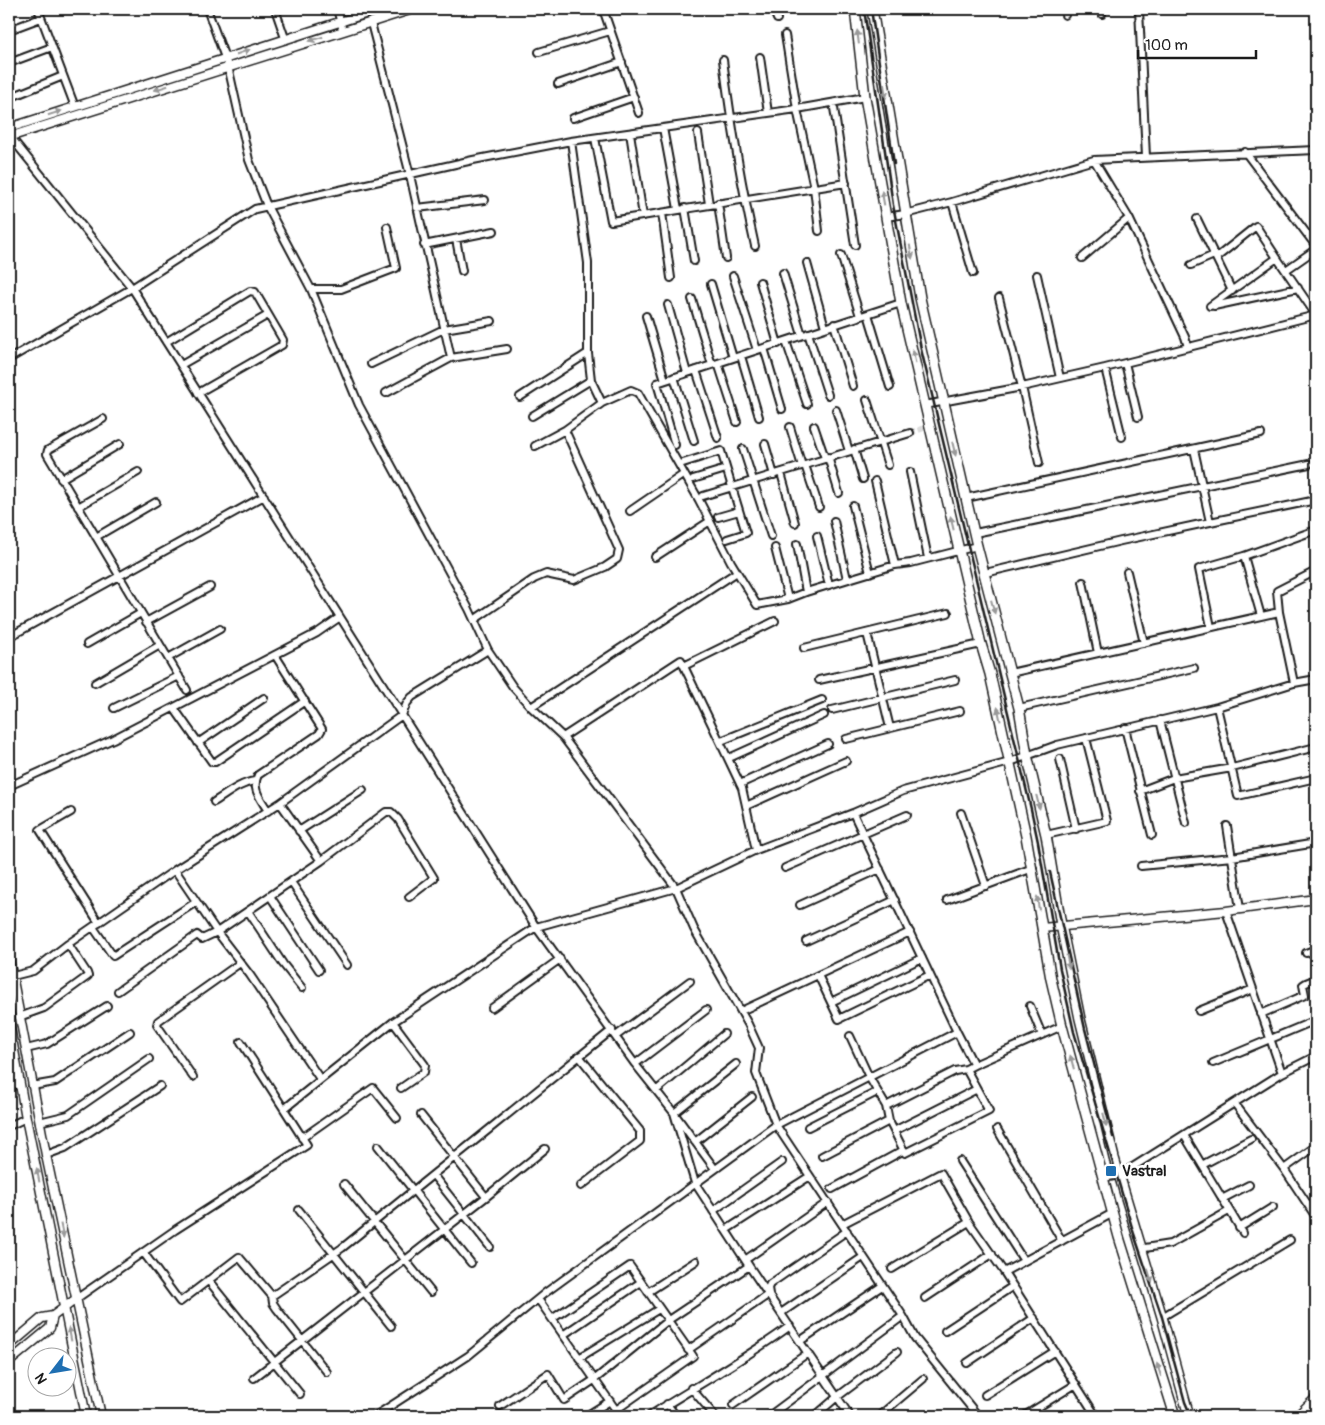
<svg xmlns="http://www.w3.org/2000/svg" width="1325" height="1425" font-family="Pangolin,sans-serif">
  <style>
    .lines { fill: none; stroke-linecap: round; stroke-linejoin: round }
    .minor-tunnel { stroke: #ddd; stroke-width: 6; stroke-dasharray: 6 3; stroke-linecap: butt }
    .minor-casing { stroke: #1c1c1c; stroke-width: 10 }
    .tertiary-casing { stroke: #1c1c1c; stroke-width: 11 }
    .secondary-casing { stroke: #1c1c1c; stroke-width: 12 }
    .minor { stroke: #fff; stroke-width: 6 }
    .tertiary { stroke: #fff; stroke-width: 8 }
    .secondary { stroke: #fff; stroke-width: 9 }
    .rail { stroke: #1c1c1c; stroke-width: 2.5 }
    .oneway { fill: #999 }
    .poi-dot { fill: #1f6fb2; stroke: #fff; stroke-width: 2 }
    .labels { text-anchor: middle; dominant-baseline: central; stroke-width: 5; stroke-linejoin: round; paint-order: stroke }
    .poi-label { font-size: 15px; font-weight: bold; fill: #1c1c1c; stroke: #fff; text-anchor: start }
  </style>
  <rect width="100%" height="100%" fill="#fff"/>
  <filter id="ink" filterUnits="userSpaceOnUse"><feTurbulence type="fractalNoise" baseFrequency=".02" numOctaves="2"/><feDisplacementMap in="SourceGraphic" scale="10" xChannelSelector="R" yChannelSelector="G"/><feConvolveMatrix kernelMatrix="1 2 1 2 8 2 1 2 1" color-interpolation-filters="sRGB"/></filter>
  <g filter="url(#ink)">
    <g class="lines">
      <path class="minor-tunnel" d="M910,433L924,428"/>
      <defs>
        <path id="minor" d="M38,9L75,107
          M207,9L228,66L249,160L267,206L311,289
          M275,9L285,38
          M337,9L343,31
          M539,9H541
          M603,9L639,113
          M773,9L777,19
          M1065,9V15
          M1101,9L1102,14
          M1139,9L1146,157
          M371,23L410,175L451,358
          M9,30L41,18
          M785,35L797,109L814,188L819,231
          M539,52L610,31
          M760,57L768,113
          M723,60C731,122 741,184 755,246
          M9,63L52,47
          M558,84L622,62
          M9,98L63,76
          M834,108L855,245
          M573,118L634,97
          M663,128L678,209
          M630,133L643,216
          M698,133L709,204
          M9,135L132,288L536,927L635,1064L674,1113L715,1169
          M595,138L611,221L846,183
          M571,141L588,263V353L591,380L602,403
          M1245,152L1316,246
          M1094,160L1129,218L1185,337L1188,347
          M952,202L973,273
          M718,203L726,258
          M417,208L485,200
          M685,208L694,261
          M662,213L671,278
          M886,217L905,214L952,202L1094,160L1316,150
          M1197,219L1232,291
          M387,227L396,268L341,289H311L359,405L469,609L488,650L513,687L531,707L737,572
          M456,239L462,271
          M424,245L494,231
          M841,255L860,316
          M1082,258L1129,218
          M1216,258L1256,226L1277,258
          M807,263L825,327
          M1191,265L1214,255
          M1286,270L1316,249
          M783,273L802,335
          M1037,275L1060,378
          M733,276L757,350
          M760,282L778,344
          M711,284L733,358
          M999,298L1022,387L1039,463
          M692,299L712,365
          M668,305L687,373
          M1210,306L1277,258L1316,315
          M1214,306L1298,288
          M868,314L890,387
          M646,316L665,380
          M834,324L853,386
          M808,333L828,395
          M786,341L807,404
          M166,342L250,291L255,292L283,340L282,345L198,393
          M764,348L782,409
          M741,356L759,417
          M9,359L132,288L255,209L473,160L571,141L797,109L865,97
          M718,363L737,422
          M1125,363L1138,417
          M371,364L444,329L492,321
          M181,365L268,315
          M1105,368L1122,437
          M696,370L718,438
          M674,377L694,441
          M386,393L451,358L507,349
          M520,397L588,353
          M867,400L888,465
          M925,405L1022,387L1105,368L1316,315
          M836,410L849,451
          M532,416L591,380
          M103,419L48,450L47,454L187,690
          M814,426L825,458
          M790,427L802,466
          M765,444L774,475
          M675,445L657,383L901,303
          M535,446L565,430
          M743,449L771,536
          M854,449L863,479
          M828,457L839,493
          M683,463L721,451L746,533L727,539
          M805,465L819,507
          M910,472L928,558
          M781,473L795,523
          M61,479L120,444
          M693,479L726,469
          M875,481L895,565
          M703,496L910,433
          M966,498L1261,434
          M853,506L870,573
          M78,507L138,472
          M630,511L684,474
          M718,517L739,511
          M834,521L847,579
          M1210,522L1316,500
          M975,533L1309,464
          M817,536L829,585
          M96,537L156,502
          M797,544L806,592
          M775,548L788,599
          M1244,556L1316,530
          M655,557L710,521
          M1127,572L1144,643
          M985,573L1121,541L1210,522L1194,449
          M1083,582L1098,653
          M1279,612L1277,591L1316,571
          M474,620L534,579L546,574L574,580L605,567L617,559L619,550L565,430L602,403L631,390L638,393L699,500L731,562L757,605L788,599L806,592L895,565L911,563L977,546
          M146,622L210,587
          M1211,627L1199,569L1244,556L1261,616
          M867,633L890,728
          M9,637L264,496
          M87,644L141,613
          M804,648L948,613
          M168,658L220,629
          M684,666L775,621
          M1010,673L1279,612L1294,683
          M819,680L981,644
          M95,683L160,645
          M531,707L563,737
          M1217,707L1238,796L1316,778
          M114,708L179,676
          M174,708L212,762H215L305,701
          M1019,708L1194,668
          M832,710L955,680
          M1160,720L1186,823
          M1125,728L1152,835
          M846,739L960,711
          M721,741L822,700
          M198,743L264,698
          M729,758L824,715
          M1060,759L1076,829
          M740,784L828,744
          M9,786L113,739L317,633L340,617
          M1140,791L1174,778L1232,768L1316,747
          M214,802C227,794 240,783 255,781
          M746,806L846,761
          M1316,808L1315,809L1316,830
          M268,811C261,799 251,789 258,775L319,734L322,729L275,655
          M71,812L40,830L99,923
          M853,813L957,1032
          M961,813L986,886
          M1227,826L1240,909
          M299,831L363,790
          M1046,835L1107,821L1086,738
          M756,850L742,788L681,660L563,737L676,888L694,929L748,1024L759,1048L756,1073L776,1125L903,1316L915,1338L978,1416
          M321,861L386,812H391L398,819L434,878L409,897
          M1141,866L1232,857L1316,843
          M785,868L907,815
          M175,870L217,932L250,975L320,1079
          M291,882L347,965
          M270,896L319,970
          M947,900L1033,868
          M800,905L880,869
          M248,911L283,964L302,988
          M1226,911L1282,1073
          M93,927L113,956L196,902
          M806,941L895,900
          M1306,953L1316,949
          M818,975L839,1019L930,975
          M9,977L33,971L68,944L175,870L280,803L402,715L407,703L412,697L488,650
          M118,991L197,935L202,939L217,932L321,861L280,803
          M831,1002L922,958
          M1030,1006L1042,1035
          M492,1008L560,959
          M741,1011L910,932
          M1199,1011L1253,989
          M1261,1014L1305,995L1303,985L1306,983L1316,979
          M19,1017L44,1008L88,976L87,973L68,944
          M393,1022L425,1065L424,1072L401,1088
          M616,1036L690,981
          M850,1036L869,1077L886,1106L889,1121L905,1153L989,1111L966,1069L974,1065
          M241,1042L284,1109L393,1022L536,927L676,888L756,850L853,813L903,791L1010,762L1057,745L1217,707L1294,683L1316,679
          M26,1049L47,1044L107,1006
          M579,1056L640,1131V1141L581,1186
          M1213,1063L1316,1020
          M635,1064L706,1010
          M736,1064L674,1113L695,1183L749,1266
          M9,1076L21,1089
          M193,1077L157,1025L158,1021L240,963
          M32,1086L55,1082L130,1032
          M657,1090L724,1034
          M1235,1104L1284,1169L1316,1217
          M886,1106L955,1071L966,1069
          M421,1115L486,1197L545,1149
          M39,1122L68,1115L149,1059
          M9,1126L26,1118
          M808,1127L877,1092
          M997,1129L1062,1241
          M894,1131L977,1089
          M1184,1135L1243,1233
          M302,1138L373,1088L397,1118
          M695,1142L752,1097
          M378,1146L471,1263
          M46,1155L65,1148L160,1086
          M822,1156L889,1121
          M960,1161L1024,1261
          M1202,1165L1251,1139
          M1284,1169L1316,1146
          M433,1175L490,1247
          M1103,1178L1120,1175L1282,1073L1316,1056
          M344,1184L431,1292
          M832,1189L904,1150
          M1222,1199L1249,1185
          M299,1210L391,1326
          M713,1211L782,1162
          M842,1224L941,1173L969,1222L1004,1272L1096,1416
          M1239,1228L1273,1207
          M726,1230L810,1176
          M1145,1248L1170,1244L1229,1211
          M143,1252L180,1302L239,1257L272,1296L342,1248L612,1030
          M745,1260L828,1202
          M892,1269L969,1222
          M1004,1272L1113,1213
          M208,1280L300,1394
          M648,1292L696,1261
          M769,1294L768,1288L770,1284L847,1231
          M272,1296L273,1303L277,1309L327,1372
          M925,1298L992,1254
          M76,1299L175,1230L307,1145L284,1109
          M538,1299L616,1410L693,1356L630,1266L552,1319
          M781,1313L863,1257
          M1162,1317L1290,1240
          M945,1331L1013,1286
          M563,1335L641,1282
          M800,1341L882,1286
          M688,1350L769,1294
          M579,1358L659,1309
          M967,1363L1034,1318
          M254,1378L486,1197
          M691,1388L715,1416
          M985,1395L1055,1351
          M667,1404L676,1416
          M733,1405L808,1353
          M500,1406L548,1374L564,1400L594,1380L667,1321L749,1266L850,1416
          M375,1416L468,1356L545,1293L776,1125L957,1032L974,1065L1062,1026
          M586,1416L610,1401
          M649,1416C696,1386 745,1359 790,1326
          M769,1416L903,1316
          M815,1416L837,1397L897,1352
          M879,1416L923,1379
          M1024,1416L1076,1384"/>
        <path id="tertiary" d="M9,128L380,9
          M9,137L413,9
          M1042,928L1226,911L1316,899
          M9,959L46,1155L101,1416
          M9,1022L26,1118L86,1416
          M9,1346L42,1318L53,1316L76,1299
          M9,1362L50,1328L53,1316
          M1297,1416L1316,1398"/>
        <path id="secondary" d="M855,9L865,97L901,303L981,644L990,674L1026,836L1051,979L1062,1026L1119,1237L1175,1416
          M872,9L920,298L977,546L1019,708L1027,755L1046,835L1061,925L1080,1019L1114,1158L1162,1317L1189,1416"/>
      </defs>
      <use href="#minor" class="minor-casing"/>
      <use href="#tertiary" class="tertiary-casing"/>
      <use href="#secondary" class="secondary-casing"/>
      <use href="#minor" class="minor"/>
      <use href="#tertiary" class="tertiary"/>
      <use href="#secondary" class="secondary"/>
      <path class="rail" d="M864,9L893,205L921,349L1031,809L1038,842L1060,969L1074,1032L1134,1234L1162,1317L1185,1402L1191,1416
        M871,9L894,164
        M1050,872L1085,1029L1113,1137"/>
    </g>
    <defs><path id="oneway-solid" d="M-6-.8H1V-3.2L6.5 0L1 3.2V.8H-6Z" transform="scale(1.25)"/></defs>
    <g class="oneway">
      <use href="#oneway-solid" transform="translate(858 37) rotate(-97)"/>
      <use href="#oneway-solid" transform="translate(316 39) rotate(163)"/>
      <use href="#oneway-solid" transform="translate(243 52) rotate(-19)"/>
      <use href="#oneway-solid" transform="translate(161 88) rotate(162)"/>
      <use href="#oneway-solid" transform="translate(885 91) rotate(81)"/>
      <use href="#oneway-solid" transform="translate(55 113) rotate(-18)"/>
      <use href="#oneway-solid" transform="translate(883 198) rotate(-100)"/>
      <use href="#oneway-solid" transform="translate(911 252) rotate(80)"/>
      <use href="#oneway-solid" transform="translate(914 357) rotate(-103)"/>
      <use href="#oneway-solid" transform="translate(954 449) rotate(76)"/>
      <use href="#oneway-solid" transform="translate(952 523) rotate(-103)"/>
      <use href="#oneway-solid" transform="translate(993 607) rotate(75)"/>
      <use href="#oneway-solid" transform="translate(999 714) rotate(-102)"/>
      <use href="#oneway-solid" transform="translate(1038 802) rotate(76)"/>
      <use href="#oneway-solid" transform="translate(1038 903) rotate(-98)"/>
      <use href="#oneway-solid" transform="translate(1068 962) rotate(78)"/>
      <use href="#oneway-solid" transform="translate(1072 1062) rotate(-105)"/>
      <use href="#oneway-solid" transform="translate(1105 1120) rotate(76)"/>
      <use href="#oneway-solid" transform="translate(38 1175) rotate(-101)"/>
      <use href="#oneway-solid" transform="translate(62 1231) rotate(78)"/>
      <use href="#oneway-solid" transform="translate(1150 1276) rotate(73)"/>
      <use href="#oneway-solid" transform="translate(70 1334) rotate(-101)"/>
      <use href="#oneway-solid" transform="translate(1159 1370) rotate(-108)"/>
    </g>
  </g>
  <rect class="poi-dot" x="1105" y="1165" width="12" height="12" rx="2.5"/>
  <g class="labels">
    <g class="poi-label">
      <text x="1122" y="1171">Vastral</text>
    </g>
  </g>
  <rect width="1325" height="1425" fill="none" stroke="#fff" stroke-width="30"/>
  <rect x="15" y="15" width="1295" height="1395" fill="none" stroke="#1c1c1c" stroke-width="2" filter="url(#ink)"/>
  <g transform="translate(52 1372) rotate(239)"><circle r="24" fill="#ffffff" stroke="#a4a4a4"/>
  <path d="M0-4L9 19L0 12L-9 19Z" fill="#1f6fb2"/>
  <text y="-8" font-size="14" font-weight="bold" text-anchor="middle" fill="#1c1c1c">N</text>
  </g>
  <path d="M1138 50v8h118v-8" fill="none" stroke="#1c1c1c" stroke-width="2.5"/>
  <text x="1145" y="50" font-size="15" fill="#1c1c1c" stroke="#ffffff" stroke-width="4" paint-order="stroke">100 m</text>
</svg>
